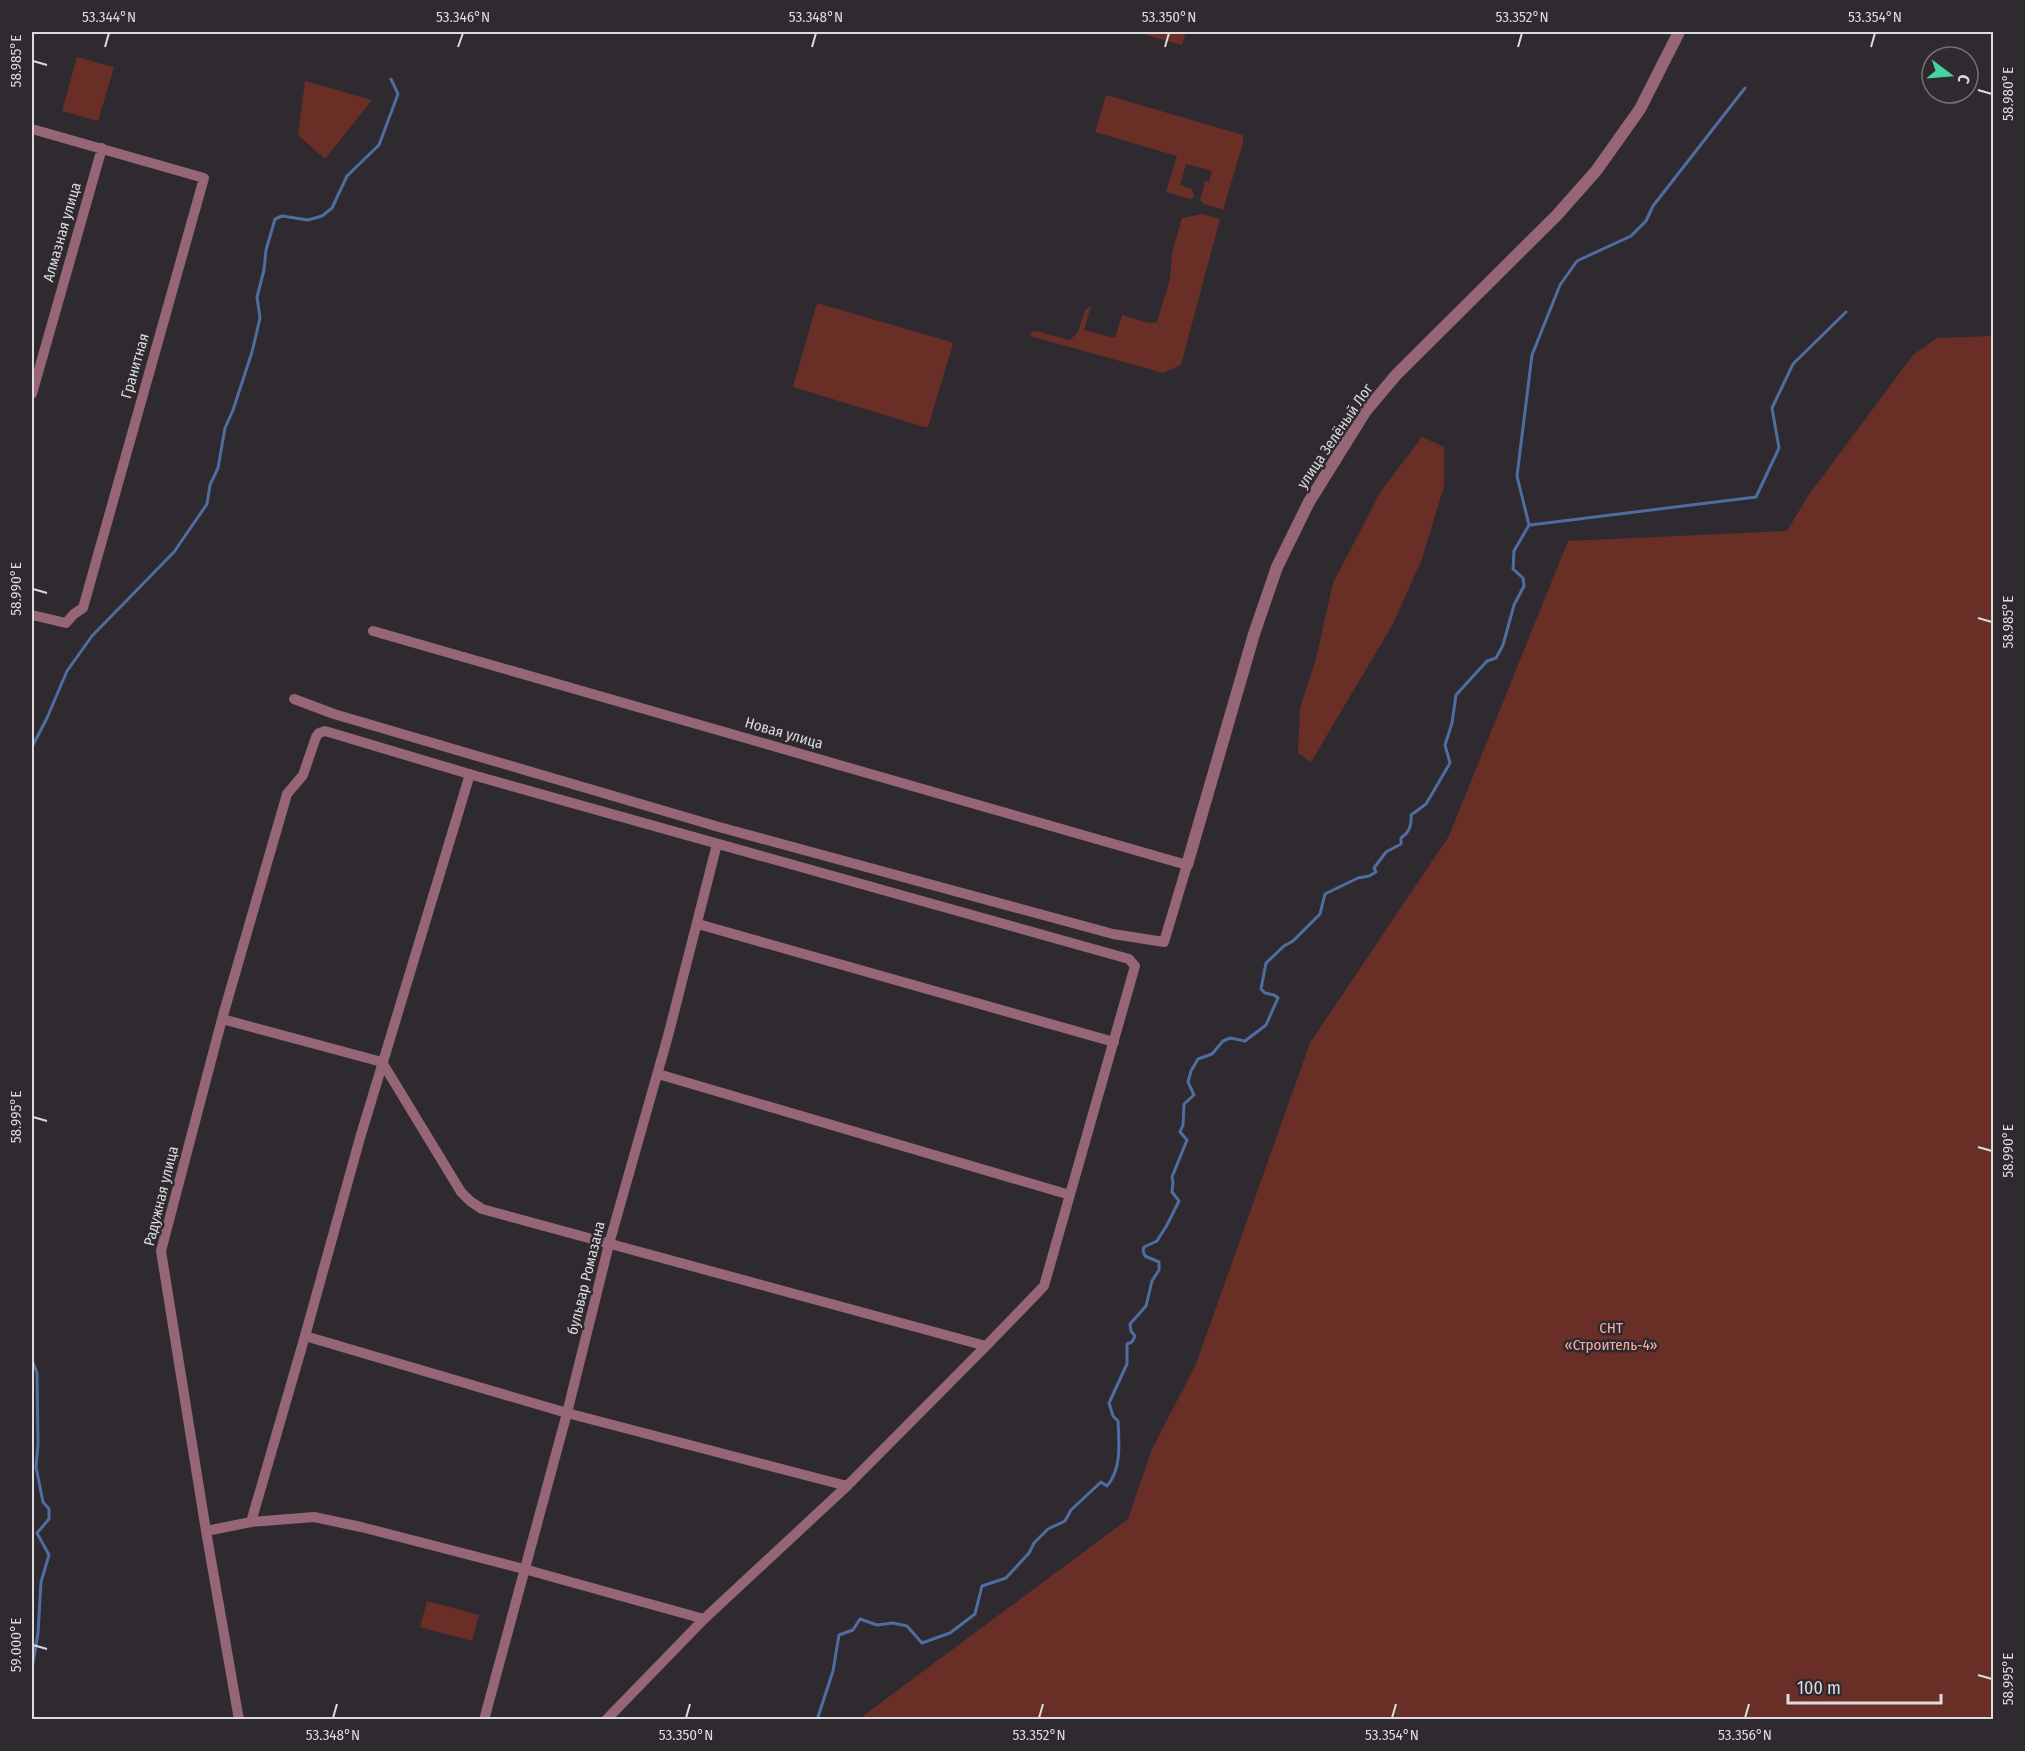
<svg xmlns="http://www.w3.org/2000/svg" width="2025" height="1751" font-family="'Fira Sans Condensed',sans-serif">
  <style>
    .green { fill: #692f27 }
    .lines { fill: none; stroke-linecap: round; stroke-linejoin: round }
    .stream { stroke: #4f6da1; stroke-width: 3 }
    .minor { stroke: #966576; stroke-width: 10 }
    .tertiary { stroke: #966576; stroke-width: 12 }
    .ticks { fill: none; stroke: #dedbde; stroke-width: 2 }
    .labels { text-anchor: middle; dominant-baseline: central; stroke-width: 5; stroke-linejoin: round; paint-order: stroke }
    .street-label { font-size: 15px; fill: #dedbde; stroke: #2e2a2f }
    .park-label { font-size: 15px; fill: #fcaca0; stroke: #2e2a2f }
    .neatline { fill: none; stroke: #dedbde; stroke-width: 2 }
    .ticks-label { font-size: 15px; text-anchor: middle; fill: #dedbde }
  </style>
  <rect width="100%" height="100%" fill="#2e2a2f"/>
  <path class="green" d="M1147,32H1186L1182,45L1146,35Z
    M77,57L114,67L98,121L62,111Z
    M305,81L372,100L325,159L298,135Z
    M1106,95L1243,135V143L1223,210L1204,204L1200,200L1205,181L1209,182L1212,171L1186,164L1180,185L1192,189L1194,197L1190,199L1166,192L1177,156L1095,132Z
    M1202,214L1220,219L1181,365L1163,373L1030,336L1032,332L1036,331L1070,340L1078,332L1085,310L1091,306L1084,330L1115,338L1122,315L1149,323L1157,322L1170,279L1172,253L1182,218Z
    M817,303L951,342L953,344L928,427H924L793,387Z
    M1993,336V1719H859L1128,1519L1152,1449L1196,1364L1310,1043L1449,836L1568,541L1787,531L1808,496L1913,355L1937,338Z
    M1422,437L1444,447V486L1422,559L1393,624L1311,762L1298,753L1300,708L1316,659L1333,583L1381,491Z
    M427,1601L479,1615L472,1641L420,1627Z"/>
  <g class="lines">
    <path class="stream" d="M1530,525L1756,497L1779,448L1772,408L1793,364L1846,312
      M32,747L47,718L67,671L92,636L174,552L207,504L210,485L218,468L225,428L233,410L252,352L260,318L257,297L264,270L266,250L275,219L282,216L308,220L322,216L332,208L347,176L379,145L398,94L391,79
      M32,1360L37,1373L38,1444L36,1467L43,1502L49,1509V1519L37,1533L49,1555L41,1582L38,1633L32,1669
      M817,1720L833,1671L839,1635L853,1630L860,1619L877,1625L893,1623L907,1626L922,1643L950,1633L975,1614L982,1586L1006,1578L1029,1553L1034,1543L1048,1529L1065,1521L1071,1510L1101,1482L1107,1486C1122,1469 1119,1442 1118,1421L1113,1416L1109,1403L1127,1364V1344L1132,1342L1135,1336L1131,1331L1130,1324L1146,1306L1152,1281L1159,1270V1262L1145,1256L1143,1251L1144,1247L1157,1241L1167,1225L1179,1201L1172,1192L1173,1182L1172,1177L1187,1140L1180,1132L1183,1125L1184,1104L1194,1095L1188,1082L1191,1071L1198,1059L1212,1054L1223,1041L1230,1038L1245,1041L1266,1025L1278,998L1274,995L1265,993L1261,989L1266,963L1284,946L1293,941L1320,914L1325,894L1358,878L1369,876L1376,872L1374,868L1386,852L1401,844V838C1409,833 1412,825 1411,815L1426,804L1450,763L1445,745L1452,723L1456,695L1487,661L1496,658L1503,645L1514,605L1524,586L1523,578L1513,569L1514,551L1529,525L1517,476L1532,355L1560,285L1577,261L1631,236L1646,221L1653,206L1745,88"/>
    <path class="minor" d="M32,129L204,178L83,608L74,614L66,623L32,615
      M32,394L102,148
      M294,699L334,714L719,827L1113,934L1164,942L1187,865L373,631
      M698,924L1114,1042
      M222,1019L382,1062L461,1192L470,1201L482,1209L986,1346
      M658,1074L1070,1195
      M305,1336L567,1413L847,1486
      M251,1522L305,1336L360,1138L470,774
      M206,1531L251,1522L314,1517L361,1527L524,1569L704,1619
      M239,1720L206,1531L161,1251L222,1019L287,794L303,775L316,737L319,733L325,731L476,776L1129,959L1135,966L1044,1286L986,1346L847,1486L704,1619L606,1720
      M484,1720L567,1413L609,1244L668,1036L717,844"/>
    <path class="tertiary" d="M1187,865L1254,634L1277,567L1309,502L1365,412L1396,375L1557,215L1596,171L1640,109L1679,32"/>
  </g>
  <path class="ticks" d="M105,47L109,33M458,47L463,33M812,47L816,33M1165,47L1169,33M1518,47L1522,33M1871,47L1875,33M33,61L47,65M1978,90L1992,94M33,589L47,593M1978,618L1992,622M33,1117L47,1121M1978,1147L1992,1151M33,1645L47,1649M1978,1675L1992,1679M333,1718L337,1704M686,1718L690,1704M1039,1718L1043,1704M1392,1718L1396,1704M1745,1718L1749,1704"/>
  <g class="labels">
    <g class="street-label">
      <text transform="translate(62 232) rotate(-74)">Алмазная улица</text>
      <text transform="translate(135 366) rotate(-74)">Гранитная</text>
      <text transform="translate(1335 436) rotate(-56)">улица Зелёный Лог</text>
      <text transform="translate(784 733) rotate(16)">Новая улица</text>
      <text transform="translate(161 1196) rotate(-76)">Радужная улица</text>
      <text transform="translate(586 1278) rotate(-76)">бульвар Ромазана</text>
    </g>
    <g class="park-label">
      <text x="1611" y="1328">СНТ<tspan x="1611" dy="17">«Строитель-4»</tspan></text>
    </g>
  </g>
  <rect width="2025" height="1751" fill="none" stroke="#2e2a2f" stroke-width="66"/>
  <g transform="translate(1950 75) rotate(106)"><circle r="28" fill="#2e2a2f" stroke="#747175" stroke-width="1.5"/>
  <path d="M0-4.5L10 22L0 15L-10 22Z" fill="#44d49f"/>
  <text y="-9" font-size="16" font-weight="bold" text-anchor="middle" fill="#dedbde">С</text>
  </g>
  <path d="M1788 1694v9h153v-9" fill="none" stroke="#dedbde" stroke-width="3"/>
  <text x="1797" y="1694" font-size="18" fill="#dedbde" stroke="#2e2a2f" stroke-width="4.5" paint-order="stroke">100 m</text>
  <rect x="33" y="33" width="1959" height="1685" class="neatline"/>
  <g class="ticks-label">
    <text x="109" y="22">53.344°N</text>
    <text x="463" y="22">53.346°N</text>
    <text x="816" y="22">53.348°N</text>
    <text x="1169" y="22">53.350°N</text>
    <text x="1522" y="22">53.352°N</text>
    <text x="1875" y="22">53.354°N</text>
    <text transform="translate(16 61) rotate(-90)" y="5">58.985°E</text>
    <text transform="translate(2008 94) rotate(-90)" y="5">58.980°E</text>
    <text transform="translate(16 589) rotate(-90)" y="5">58.990°E</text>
    <text transform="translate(2008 622) rotate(-90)" y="5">58.985°E</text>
    <text transform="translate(16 1117) rotate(-90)" y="5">58.995°E</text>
    <text transform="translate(2008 1151) rotate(-90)" y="5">58.990°E</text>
    <text transform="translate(16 1645) rotate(-90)" y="5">59.000°E</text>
    <text transform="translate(2008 1679) rotate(-90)" y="5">58.995°E</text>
    <text x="333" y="1740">53.348°N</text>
    <text x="686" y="1740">53.350°N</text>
    <text x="1039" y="1740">53.352°N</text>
    <text x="1392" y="1740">53.354°N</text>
    <text x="1745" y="1740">53.356°N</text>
  </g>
</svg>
